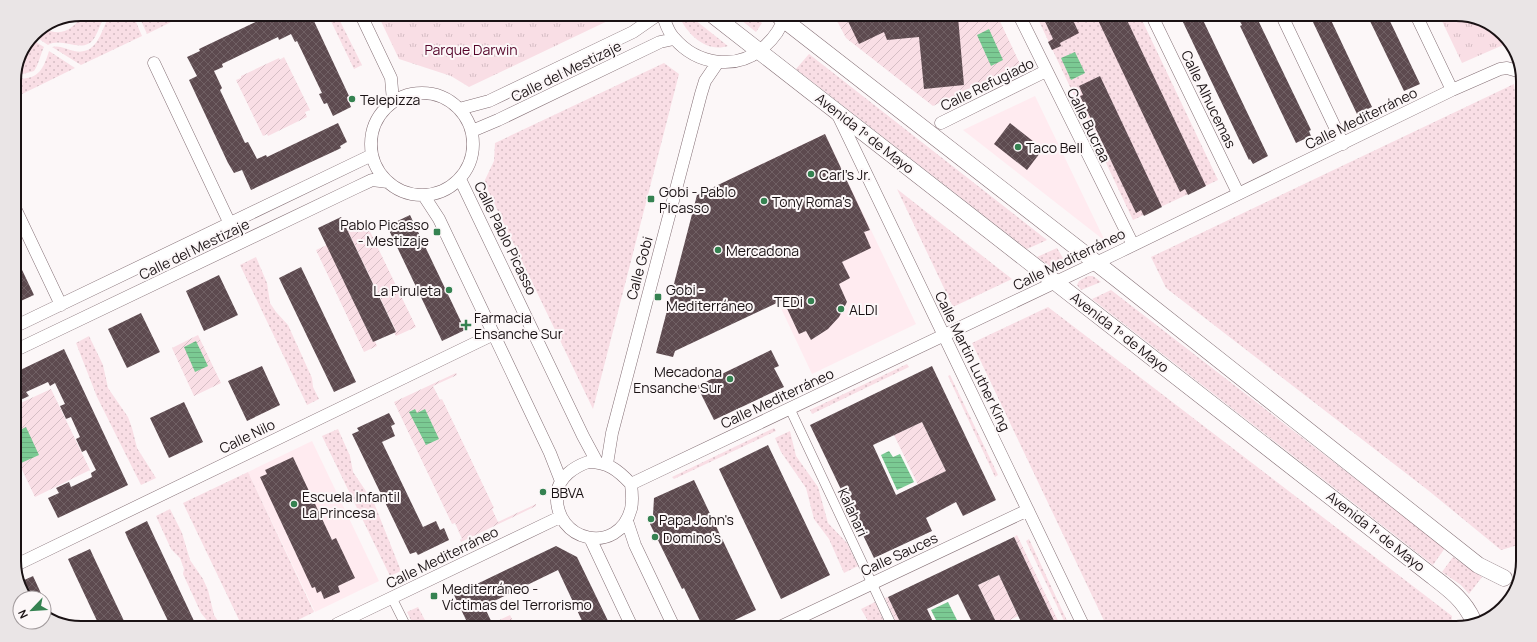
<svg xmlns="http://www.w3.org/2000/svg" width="1537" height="642" font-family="Manrope,sans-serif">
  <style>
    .built { fill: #ffebf0 }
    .grass { fill: url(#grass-dots) }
    .park { fill: url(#park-tufts) }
    .garden { fill: url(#garden-furrows) }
    .water { fill: url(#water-rules) }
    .building { fill: url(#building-cross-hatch); fill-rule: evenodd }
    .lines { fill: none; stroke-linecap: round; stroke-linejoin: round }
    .pedestrian-casing { stroke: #846f75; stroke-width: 10 }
    .minor-casing { stroke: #846f75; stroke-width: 13 }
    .tertiary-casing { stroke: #846f75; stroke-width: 17 }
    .pedestrian { stroke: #fff; stroke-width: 9 }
    .minor { stroke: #fff; stroke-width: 12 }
    .tertiary { stroke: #fff; stroke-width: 16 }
    .poi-dot { fill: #358251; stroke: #fcf7f8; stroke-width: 1.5 }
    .labels { text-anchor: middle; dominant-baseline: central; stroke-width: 4; stroke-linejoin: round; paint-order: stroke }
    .park-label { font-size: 14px; fill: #55052a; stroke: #fcf7f8 }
    .street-label { font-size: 14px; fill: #1a1214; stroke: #fcf7f8 }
    .poi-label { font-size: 14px; fill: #1a1214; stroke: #fcf7f8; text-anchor: start }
    .rim { fill: none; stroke: #1a1214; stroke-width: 2 }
  </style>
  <defs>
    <pattern id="grass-dots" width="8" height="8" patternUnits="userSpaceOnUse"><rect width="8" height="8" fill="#f9dee5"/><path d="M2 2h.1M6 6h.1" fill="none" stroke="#d5bdc4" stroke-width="1.8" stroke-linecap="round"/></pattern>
    <pattern id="park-tufts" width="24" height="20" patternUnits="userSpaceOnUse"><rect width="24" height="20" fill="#f9dee5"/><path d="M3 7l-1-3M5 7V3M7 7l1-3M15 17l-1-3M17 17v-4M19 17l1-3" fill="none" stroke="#d5bdc4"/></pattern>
    <pattern id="garden-furrows" width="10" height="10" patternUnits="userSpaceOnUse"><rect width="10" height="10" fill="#f9dee5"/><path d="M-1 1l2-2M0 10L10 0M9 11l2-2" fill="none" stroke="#d5bdc4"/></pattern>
    <pattern id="water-rules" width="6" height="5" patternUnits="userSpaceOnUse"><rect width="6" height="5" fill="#7bca93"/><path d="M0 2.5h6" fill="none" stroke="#6aac7e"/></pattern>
    <pattern id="building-cross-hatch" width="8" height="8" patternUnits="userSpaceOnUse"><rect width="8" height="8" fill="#5d4a4f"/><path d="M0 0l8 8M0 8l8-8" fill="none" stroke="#706064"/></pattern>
  </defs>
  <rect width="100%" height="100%" fill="#fcf7f8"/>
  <path class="built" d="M1035,96L1105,241L963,130Z
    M825,134L916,324L812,374L722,183Z
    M312,441L379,581L315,612L248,472Z"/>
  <path class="grass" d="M85,14H105C101,22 99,30 95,37C84,56 63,36 48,45L33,35L42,28C64,38 71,29 85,14Z
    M110,14L133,15L142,36L81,65L52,47C59,45 67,49 74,51C98,56 101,30 110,14Z
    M138,14H187L147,34Z
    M328,15H337L362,65L354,69Z
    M679,16H690L728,46C706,53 687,34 679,16Z
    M736,16H753L762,23L756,32Z
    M1037,17L1141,18L1218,180L1133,220Z
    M31,39L44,47C40,55 39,64 34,71L23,74L16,73Z
    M49,51L75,68L14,98V78C37,81 43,71 49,51Z
    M809,54L1047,240L1027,249L796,69Z
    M664,63L679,74L593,409L484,182L494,161L495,143Z
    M1514,84L1522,160L1518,545L1501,550L1429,491L1166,288L1151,257Z
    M897,189L1012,279L953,307Z
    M1057,248L1063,258L1060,265L1052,268L1037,257Z
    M256,257L267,283L270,303L276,312L288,325L312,378L313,387L319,399L307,405L240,265Z
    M1088,276H1093L1101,282L1081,290L1077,285L1079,281Z
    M1111,290L1445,548L1433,565L1092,299Z
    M1048,307L1452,616L1451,628L1107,627L972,343Z
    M89,336L103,365L108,388L128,417L132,428L137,448L156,478L141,485L97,397L76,343Z
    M907,364L909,367L812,414L810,410Z
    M950,375L998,475L995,477L948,376Z
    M774,428L776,431L674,479L672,477Z
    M338,429L350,456L353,472L374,503L401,571L390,576L322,436Z
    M790,431L796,456L818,487L828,523L847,543L858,566L844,573L829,539L814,519L806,488L781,452L775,438Z
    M248,472L314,612L290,624H241L183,503Z
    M170,509L182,533L190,560L203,579L208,590L214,615L220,624H210L201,613L183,574L184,569L180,558L171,549L156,516Z
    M1029,539L1070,627H1067L1026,541Z
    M1453,557L1482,577L1469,594L1461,585L1442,572Z
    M875,602L886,626H871L861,609Z
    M418,607L426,622L428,624H413L407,612Z"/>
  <path class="park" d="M378,15L618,16L469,87L451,76L399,59Z
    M1441,19H1481L1510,42L1462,63Z"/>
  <path class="garden" d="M835,17H998L1020,64L933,106L846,38Z
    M284,57L310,110L305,112L307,117L268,136L267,134L263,136L236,80L241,78V76L279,58L280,60Z
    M365,221L416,327L396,336L394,332L396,331L347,229Z
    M327,245L373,342L375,341L377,346L364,352L316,250Z
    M198,335L221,383L194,396L172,348Z
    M456,373L457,375L433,386L440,400L442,399L494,508L492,509L498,522L536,504V506L461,542L460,540L462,539L455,523L452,524L394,402Z
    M51,389L90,470L35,497L14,453V406Z
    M922,422L946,471L918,485L894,435Z
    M1017,535L1061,627H1057L1014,537Z
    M999,575L1018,616L998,626L978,585Z
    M888,597L902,626H898L885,598Z
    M510,615L515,625H494L493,623Z"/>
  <path class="water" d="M989,29L1003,60L991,66L977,35Z
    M1075,52L1085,73L1071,80L1061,58Z
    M196,341L208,366L195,372L184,347Z
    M415,409L417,413L425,409L439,439L426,445L409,412Z
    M26,427L39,455L21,463L14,448V433Z
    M889,451L893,457L900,454L914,482L897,490L881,455Z
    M948,602L960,626H939L931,610Z"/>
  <path class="building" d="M270,15H309L311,20L313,19L349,96L347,97L351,107L333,116L327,103L324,104L319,94L322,93L297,41L295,42L291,34L279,40L278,37L222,64L223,67L214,71L222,88L220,90L245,143L248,142L257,159L266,155L267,157L338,123L347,142L340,146L341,148L337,150L251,190L242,170L234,173L228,163L189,80L197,76L187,57L200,51L199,49Z
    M846,17H958L964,85L924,89L919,37L887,40L884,32L859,44Z
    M1043,17L1072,18L1079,33L1060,43L1061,46L1052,50L1048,42L1053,39Z
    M1097,18H1126L1206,186L1188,195L1185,189L1180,192Z
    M1181,18H1202L1268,156L1253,164L1250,159L1249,160Z
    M1238,18H1257L1311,130L1309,131L1311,136L1296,143L1240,26L1242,25Z
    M1311,18H1330L1372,107L1357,114Z
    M1369,19H1389L1420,84L1404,91Z
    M1100,76L1162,207L1144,216L1141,210L1136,213L1080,96L1083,95L1079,86Z
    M1010,123L1043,149L1027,170L994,144Z
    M825,134L870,230L864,232L871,248L842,262L850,278L839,284L847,302L839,317L828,329L811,340L806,331L799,334L783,300L675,351L673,357L656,353L697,195Z
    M410,215L465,330L442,341L387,226Z
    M341,217L396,332L373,342L318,228Z
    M14,253L34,295L14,304Z
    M301,267L356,382L334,392L279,278Z
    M219,275L238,315L204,331L186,291Z
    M141,313L160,352L127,368L108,329Z
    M64,349L128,485L58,518L48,498L59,493L56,488L69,482L71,487L92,477L91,473L96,470L86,450L82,452L76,439L80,437L71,417L66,419L60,406L65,404L55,383L50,386L48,382L26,392L29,396L14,403V373Z
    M771,350L779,366L774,368L784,387L714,420L697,386Z
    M262,366L280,405L247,421L228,381Z
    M932,366L996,500L963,516L956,502L926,518L932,531L874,558L810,425ZM922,422L946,471L896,495L873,445Z
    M184,402L203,442L169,458L150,418Z
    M389,413L395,424L391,426L395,436L382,442L423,527L436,521L440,530L444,528L449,540L418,555L416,552L410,554L352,434L359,431L357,428Z
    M768,445L830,575L781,599L719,469Z
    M293,457L332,540L336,538L355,578L338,586L340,592L324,599L321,591L317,593L315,587L312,588L260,477L267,474L265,470Z
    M694,480L756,610L724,625H702L684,588L682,589L650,524L653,515L654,498Z
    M147,521L153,534L195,623H169L128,539L125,532Z
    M1014,537L1057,627L1023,626L999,575L978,585L998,626H974L958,594L927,609L935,626H902L888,597Z
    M556,546L577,557L610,625H584L558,570L484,606L493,625L468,624L454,595Z
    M90,549L96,562L125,623H98L74,572L68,559Z
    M33,576L39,589L43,598H26L20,582Z"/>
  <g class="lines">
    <defs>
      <path id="pedestrian" d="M790,409L892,626
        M392,598L405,624"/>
      <path id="minor" d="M361,15L391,78L393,101
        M663,16C666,24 668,32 674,38C697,65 737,71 764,47C773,39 781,29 784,17
        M1020,17L1133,245
        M1153,18L1238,193
        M1283,18L1343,144
        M1418,19L1452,90
        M154,63L230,224
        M371 144a51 51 0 1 1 102 0a51 51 0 1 1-102 0Z
        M459,109L489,101L633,32L656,16
        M837,113L1084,627
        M941,123L1046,71
        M472,131L498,120L660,42L674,39
        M460,179L583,436L597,462
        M424,196L439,219L550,453L561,481
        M14,206L61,305
        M14,327L372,155
        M14,351L355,188L372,180L388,182
        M588,462C608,462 618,470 631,484C632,492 633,501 631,509C619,556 553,543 557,493C559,477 574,467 588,462Z
        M607,464L612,433L701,94L705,81L718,62
        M631,484L1119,252L1452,90L1500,69L1507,68L1521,72
        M627,521L635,545L673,625
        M590,538L631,625
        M14,566L494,334
        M337,624L560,517
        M782,626L1028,510"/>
      <path id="tertiary" d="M714,16L1432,576C1449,589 1464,600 1473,620
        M779,16L1117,279L1478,565L1504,578"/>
    </defs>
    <use href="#pedestrian" class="pedestrian-casing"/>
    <use href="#minor" class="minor-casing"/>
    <use href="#tertiary" class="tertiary-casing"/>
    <use href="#pedestrian" class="pedestrian"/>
    <use href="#minor" class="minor"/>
    <use href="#tertiary" class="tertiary"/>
  </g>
  <g class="poi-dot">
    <circle cx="352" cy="99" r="4"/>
    <circle cx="1018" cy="147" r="4"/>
    <circle cx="811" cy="174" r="4"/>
    <rect x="647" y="195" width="8" height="8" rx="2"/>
    <circle cx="764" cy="201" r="4"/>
    <rect x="433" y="228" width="8" height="8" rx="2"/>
    <circle cx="718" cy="250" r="4"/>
    <circle cx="449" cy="290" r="4"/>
    <rect x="654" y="293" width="8" height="8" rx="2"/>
    <circle cx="811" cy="301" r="4"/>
    <circle cx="841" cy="309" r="4"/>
    <path d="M464 319h4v4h4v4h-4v4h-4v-4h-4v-4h4z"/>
    <circle cx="730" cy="379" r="4"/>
    <circle cx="543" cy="492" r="4"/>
    <circle cx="294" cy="504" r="4"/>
    <circle cx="651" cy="519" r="4"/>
    <circle cx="655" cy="537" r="4"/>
    <rect x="430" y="592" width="8" height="8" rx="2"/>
  </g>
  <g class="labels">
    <g class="park-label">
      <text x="471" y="49">Parque Darwin</text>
    </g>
    <g class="street-label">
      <text transform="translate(566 71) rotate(-26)">Calle del Mestizaje</text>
      <text transform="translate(987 84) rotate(-26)">Calle Refugiado</text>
      <text transform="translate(1209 99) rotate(64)">Calle Alhucemas</text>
      <text transform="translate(1361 118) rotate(-26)">Calle Mediterráneo</text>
      <text transform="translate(1089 125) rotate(64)">Calle Bucraa</text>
      <text transform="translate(865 133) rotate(38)">Avenida 1º de Mayo</text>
      <text transform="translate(506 238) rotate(64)">Calle Pablo Picasso</text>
      <text transform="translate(194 249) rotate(-26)">Calle del Mestizaje</text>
      <text transform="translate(1069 259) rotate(-26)">Calle Mediterráneo</text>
      <text transform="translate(639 268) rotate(-75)">Calle Gobi</text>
      <text transform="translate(1120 332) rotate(38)">Avenida 1º de Mayo</text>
      <text transform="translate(973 361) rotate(64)">Calle Martin Luther King</text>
      <text transform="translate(777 398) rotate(-25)">Calle Mediterráneo</text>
      <text transform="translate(247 436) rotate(-26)">Calle Nilo</text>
      <text transform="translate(853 512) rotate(65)">Kalahari</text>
      <text transform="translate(1376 531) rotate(38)">Avenida 1º de Mayo</text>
      <text transform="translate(899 554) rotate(-25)">Calle Sauces</text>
      <text transform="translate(442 557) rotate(-26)">Calle Mediterráneo</text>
    </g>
    <g class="poi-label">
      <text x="360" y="99">Telepizza</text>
      <text x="1026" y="147">Taco Bell</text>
      <text x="819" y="174">Carl's Jr.</text>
      <text x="659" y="191">Gobi - Pablo<tspan x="659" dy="16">Picasso</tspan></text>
      <text x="772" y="201">Tony Roma's</text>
      <text x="429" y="224" text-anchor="end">Pablo Picasso<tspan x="429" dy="16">- Mestizaje</tspan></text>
      <text x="726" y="250">Mercadona</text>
      <text x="666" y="289">Gobi -<tspan x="666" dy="16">Mediterráneo</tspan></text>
      <text x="441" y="290" text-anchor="end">La Piruleta</text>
      <text x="803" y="301" text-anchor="end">TEDi</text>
      <text x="849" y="309">ALDI</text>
      <text x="474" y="317">Farmacia<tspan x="474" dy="16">Ensanche Sur</tspan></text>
      <text x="722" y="371" text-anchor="end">Mecadona<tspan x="722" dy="16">Ensanche Sur</tspan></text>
      <text x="551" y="492">BBVA</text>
      <text x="302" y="496">Escuela Infantil<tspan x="302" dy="16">La Princesa</tspan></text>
      <text x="659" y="519">Papa John's</text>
      <text x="663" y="537">Domino's</text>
      <text x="442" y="588">Mediterráneo -<tspan x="442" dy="16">Víctimas del Terrorismo</tspan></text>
    </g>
  </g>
  <path d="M0 0H1537V642H0ZM81 21H1456A60 60 0 0 1 1516 81V561A60 60 0 0 1 1456 621H81A60 60 0 0 1 21 561V81A60 60 0 0 1 81 21Z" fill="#eae5e6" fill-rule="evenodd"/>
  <path class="rim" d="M81 21H1456A60 60 0 0 1 1516 81V561A60 60 0 0 1 1456 621H81A60 60 0 0 1 21 561V81A60 60 0 0 1 81 21Z"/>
  <g transform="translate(32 610) rotate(245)"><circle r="19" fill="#fcf7f8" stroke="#a29b9d"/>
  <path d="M0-3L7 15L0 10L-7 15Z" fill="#358251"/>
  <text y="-6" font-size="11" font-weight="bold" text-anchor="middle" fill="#1a1214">N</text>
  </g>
</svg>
